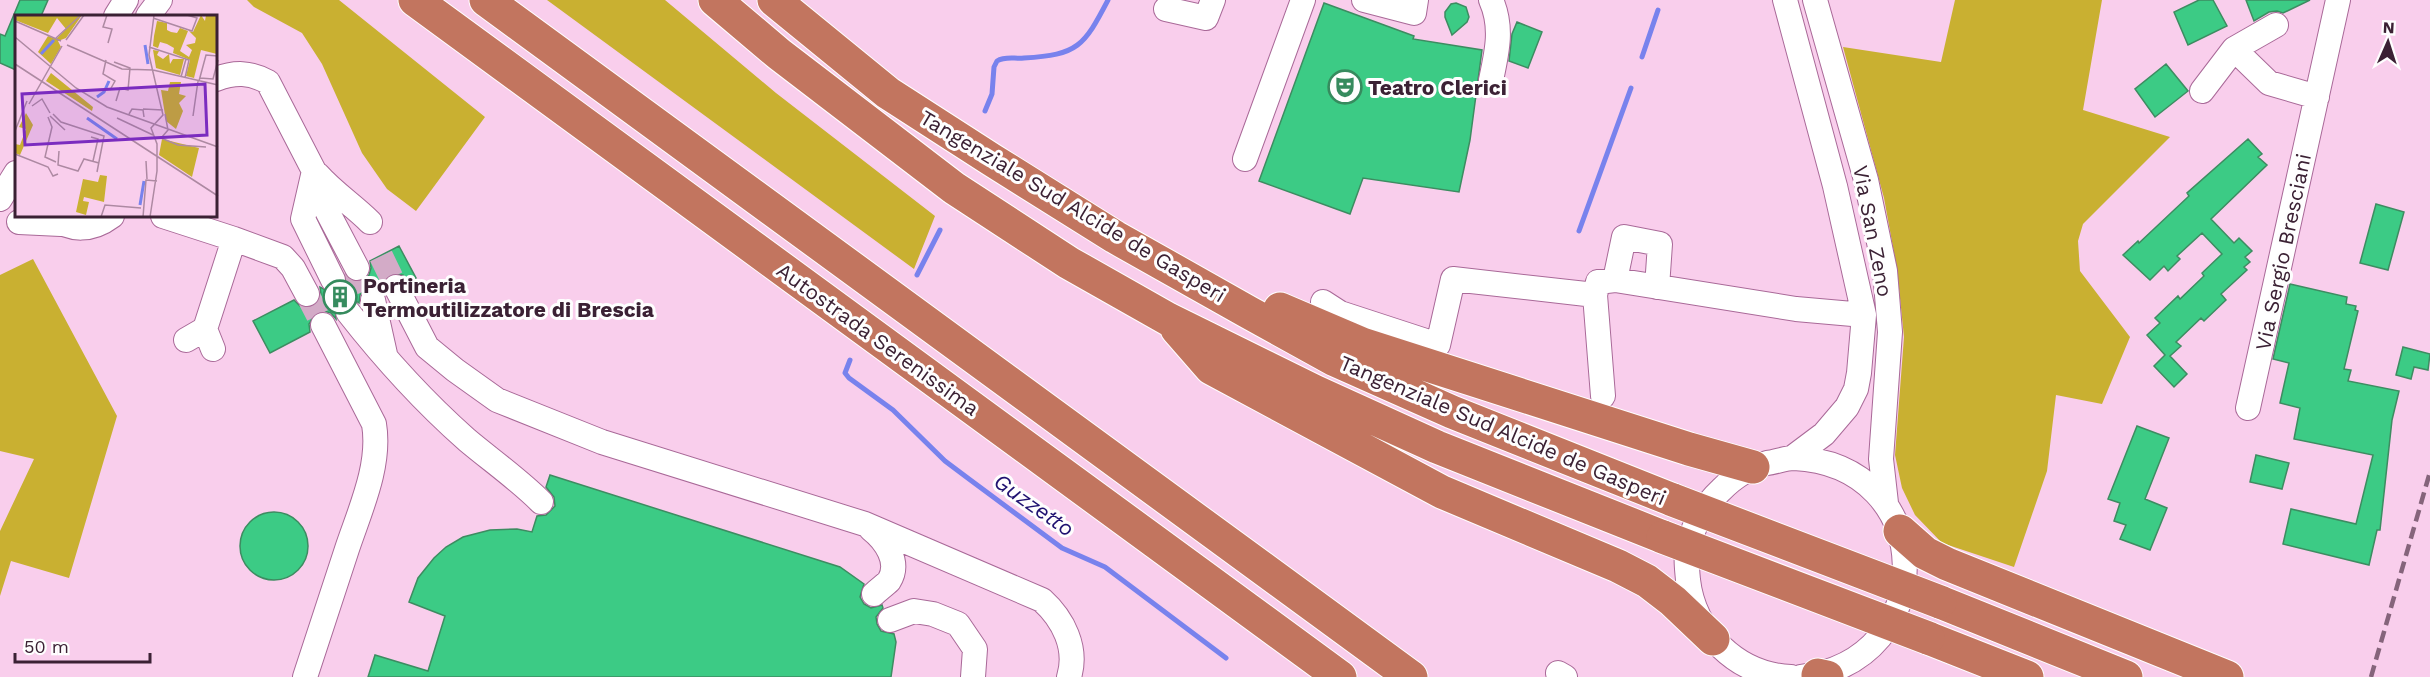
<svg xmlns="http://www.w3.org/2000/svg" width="2430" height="677" font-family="'Work Sans',sans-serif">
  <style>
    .green { fill: #c9b031 }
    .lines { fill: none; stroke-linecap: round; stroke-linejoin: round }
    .stream { stroke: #7882ed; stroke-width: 5 }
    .building { fill: #3ccb85; stroke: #3d8c61; stroke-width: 1.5 }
    .minor-tunnel { stroke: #d3abc7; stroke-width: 24; stroke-dasharray: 24 12; stroke-linecap: butt }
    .minor-casing { stroke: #a96998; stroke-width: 26 }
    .highway-casing { stroke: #fff; stroke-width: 35 }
    .minor { stroke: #fff; stroke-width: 24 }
    .highway { stroke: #c2755f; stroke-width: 33 }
    .rail { stroke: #85647b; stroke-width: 4.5; stroke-dasharray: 12 6; stroke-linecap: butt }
    .highway-bridge-casing { stroke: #fff; stroke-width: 35; stroke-linecap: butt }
    .highway-bridge { stroke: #c2755f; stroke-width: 33 }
    .labels { text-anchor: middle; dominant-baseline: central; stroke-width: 6; stroke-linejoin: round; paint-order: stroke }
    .poi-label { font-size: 21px; font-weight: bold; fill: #3b2134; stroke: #fefefe; text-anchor: start }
    .street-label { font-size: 21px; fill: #3b2134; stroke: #fefefe }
    .water-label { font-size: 22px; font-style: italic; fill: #1f1170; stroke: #fefefe }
    .inset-river { fill: none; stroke: #7882ed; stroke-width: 3 }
    .inset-road { fill: none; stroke: #ad89a2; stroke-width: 1.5 }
    .view { fill: #7b2cbf; fill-opacity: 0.15; stroke: #7b2cbf; stroke-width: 3 }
    .inset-edge { fill: none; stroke: #3b2134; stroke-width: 3 }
  </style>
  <rect width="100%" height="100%" fill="#f9ceec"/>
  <path class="green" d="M247,0H339L485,117L416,211L387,189L362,153L322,64L302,33L254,7Z
    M547,0H665L776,93L935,216L914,269Z
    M1955,0H2102L2083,110L2170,137L2083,224L2078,241L2080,271L2130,337L2102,404L2056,395L2047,471L2014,567L1942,543L1915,515L1902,488L1895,455L1904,337L1897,269L1884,198L1843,47L1941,62Z
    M33,259L117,416L69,578L11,561L0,596V531L34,459L0,451V275Z"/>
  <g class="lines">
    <path class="stream" d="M1642,57L1658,10
      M985,111L992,94L994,67L997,61C1005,56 1014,59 1024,58C1078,55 1084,46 1108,0
      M1579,231L1631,88
      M917,275L940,230
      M850,360L845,373L849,378L893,410L945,461L969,479L1062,548L1105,567L1226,658"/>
  </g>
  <path class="building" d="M20,0H48L41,16H16V70L0,63V34L5,36Z
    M2199,0H2213L2227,26L2188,45L2174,12Z
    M2246,0H2310L2283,13L2277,11L2269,12L2254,21Z
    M1324,3L1414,36L1413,39L1482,50L1470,140L1459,192L1363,178L1350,214L1259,181Z
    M1456,3L1466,7L1469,17L1467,22L1452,35L1445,17V12L1451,4Z
    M1517,22L1542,32L1528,68L1509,61L1512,34Z
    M2166,64L2188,91L2155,117L2135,89Z
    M2248,139L2262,154L2258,157L2267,165L2211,219L2234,243L2239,238L2252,251L2245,257L2250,262L2244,267L2247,270L2221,294L2226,300L2204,321L2201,318L2176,342L2181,346L2170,356L2187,374L2174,387L2154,366L2165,355L2147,335L2160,323L2155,318L2178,296L2180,299L2204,276L2202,273L2222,254L2202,233L2177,256L2180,259L2168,271L2164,266L2150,280L2123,255L2138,241L2139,243L2189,196L2187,193Z
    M2376,204L2404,212L2388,270L2360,263Z
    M399,246L416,278L409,281L403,275L390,274L384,280L382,290L370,286L364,289L360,295L359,303L353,299L340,301L335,307L336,319L331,313L324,311L316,313L309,324L310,332L270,353L253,321L294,300L300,306L313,307L319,301L321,294L320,287L333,294L344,288L347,277L356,282L363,281L369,275L371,268L370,261Z
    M2290,284L2347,297L2346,304L2356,306L2355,310L2358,311L2344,369L2351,370L2348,381L2399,391L2392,420L2380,530H2377L2369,565L2283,544L2291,509L2356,524L2373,455L2294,439L2300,408L2280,403L2289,363L2273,359Z
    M2403,347L2430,354L2428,370L2414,367L2411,379L2396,375Z
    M2137,426L2169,438L2145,499L2167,508L2150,550L2120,539L2126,525L2114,521L2120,503L2108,499Z
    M2256,455L2289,463L2282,489L2250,482Z
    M550,475L840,567L864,584L860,597L864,604L871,608L882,605L883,608L876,617L877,624L881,631L894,634L896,642L891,677H368L375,655L428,671L445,616L409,602L418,578L434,558L446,547L463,537L490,530L517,529L532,532L537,516L546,515L555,506L554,497L546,487Z
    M240 546a34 34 0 1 1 68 0a34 34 0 1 1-68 0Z"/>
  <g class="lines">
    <path class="minor-tunnel" d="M381,256L396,287
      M346,273L361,306
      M307,294L323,325"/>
    <defs>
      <path id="minor" d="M1364,0L1414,13L1416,0
        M1785,0L1835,186L1864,315L1859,373L1856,389L1847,407L1824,434L1792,458
        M1815,0L1866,180L1885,271L1890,332L1881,459L1886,503
        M1166,9L1206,18L1213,0
        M116,16L126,0
        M148,16L160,0
        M2234,49L2269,83L2317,97
        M216,79C235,72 250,72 268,82L314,171L326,209L357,268
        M1491,80C1497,52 1503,27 1491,0
        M2202,91L2234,49L2276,25
        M1245,159L1303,0
        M314,171L303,219L333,280
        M318,175C334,193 353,205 370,222
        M0,199L16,173
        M51,216C71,232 92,231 112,216
        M163,216L234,239L205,329
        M19,222L61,224
        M234,239L283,257L293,268L307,294
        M1615,280L1624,237L1660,244L1657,287
        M396,287L427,347L455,370L497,400L602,442L865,524L1042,600C1063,619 1078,648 1069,677
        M1595,295L1598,282L1615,280L1796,309L1864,315
        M373,300L385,354
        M1323,302L1340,313L1438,345L1453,279L1595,295L1603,396
        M348,312C384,358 424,402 467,440C492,461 518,479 541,502
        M186,340L205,329L213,349
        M2248,408L2338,0
        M871,529C885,540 901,562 889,581C885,585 878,590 874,594
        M890,620L914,611L933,614L958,624L975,649L973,677
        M1558,673L1565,677
        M305,677C319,634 333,592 347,549C360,510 381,465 374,424L323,325
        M1791,677C1737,675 1694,632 1688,580C1687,568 1685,556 1689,544C1694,523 1706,504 1721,490C1735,476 1748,468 1767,463C1776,462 1785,458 1794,458C1939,465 1942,661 1801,677"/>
      <path id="highway" d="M415,0L1340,677
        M486,0L1411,677
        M715,0L779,54L954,188L1069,263L1168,319L1316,392L1437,447L1663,537
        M774,0L888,93L992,160L1115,237L1248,312L1335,360L1452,412L1673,500
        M1280,309L1362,344L1689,449L1753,467
        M1177,329L1211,368L1442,492L1618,566L1647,581L1673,601L1713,639
        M1900,531L1925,553L1947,564L2227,677
        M1940,602L2126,677
        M1928,638L2027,677
        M1818,675L1827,677"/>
    </defs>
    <use href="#minor" class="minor-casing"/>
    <use href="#highway" class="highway-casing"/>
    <use href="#minor" class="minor"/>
    <use href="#highway" class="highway"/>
    <path class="rail" d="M2371,677L2430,472"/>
    <defs>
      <path id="highway-bridge" d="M1673,500L1940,602
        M1663,537L1928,638"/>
    </defs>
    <use href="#highway-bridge" class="highway-bridge-casing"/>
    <use href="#highway-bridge" class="highway-bridge"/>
  </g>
  <defs>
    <symbol id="theatre-ring" viewBox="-11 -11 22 22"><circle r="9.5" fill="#fefefe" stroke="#368b5e" stroke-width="1.5"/><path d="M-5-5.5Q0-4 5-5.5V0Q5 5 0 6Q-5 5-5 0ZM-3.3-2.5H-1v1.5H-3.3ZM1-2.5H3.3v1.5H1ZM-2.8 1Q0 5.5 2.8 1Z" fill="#368b5e"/></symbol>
    <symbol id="building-ring" viewBox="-11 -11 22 22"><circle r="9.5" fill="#fefefe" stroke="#368b5e" stroke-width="1.5"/><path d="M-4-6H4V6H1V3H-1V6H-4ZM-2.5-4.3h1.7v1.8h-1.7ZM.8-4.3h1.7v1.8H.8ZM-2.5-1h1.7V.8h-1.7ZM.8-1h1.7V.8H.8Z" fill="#368b5e"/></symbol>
  </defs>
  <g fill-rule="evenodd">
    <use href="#theatre-ring" x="1326" y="68" width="38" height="38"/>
    <use href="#building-ring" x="321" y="278" width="38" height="38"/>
  </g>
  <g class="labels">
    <g class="poi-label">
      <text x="1368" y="87">Teatro Clerici</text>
      <text x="363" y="285">Portineria<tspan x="363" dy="24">Termoutilizzatore di Brescia</tspan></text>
    </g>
    <g class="street-label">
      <text transform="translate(1073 206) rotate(31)">Tangenziale Sud Alcide de Gasperi</text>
      <text transform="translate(1873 231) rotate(79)">Via San Zeno</text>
      <text transform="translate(2283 252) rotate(-78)">Via Sergio Bresciani</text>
      <text transform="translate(878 339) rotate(36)">Autostrada Serenissima</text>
      <text transform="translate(1503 430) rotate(23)">Tangenziale Sud Alcide de Gasperi</text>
    </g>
    <g class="water-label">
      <text transform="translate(1034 505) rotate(35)">Guzzetto</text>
    </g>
  </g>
  <g transform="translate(15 15)">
    <rect width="202" height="202" fill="#f9ceec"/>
    <path d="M2,0H67L51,23L43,26L46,32L36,49L23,37L33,21L41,24L51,14L42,3L33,18L0,5ZM186,0L190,6L191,0H202V39L186,35L179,63L171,61L175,45L158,38L159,33L152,29L145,27L143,33L138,31L139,21L142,6L152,8V15L156,17L162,18L165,13L173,16L165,36L174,42L177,35L171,30L180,28L181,23L174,16L178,17ZM138,35L144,36L142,40L148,44L154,39L155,49L158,44H169L165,60L141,53ZM36,58L78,92L77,96L31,66ZM155,67H166L164,79L171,81L164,88L168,96L161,114L151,106L146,75L153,76ZM11,98L18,110L5,140L0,138V129L5,130L11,114L4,112ZM147,124L184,133L177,162L144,140ZM85,160L92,161L89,187L69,182L68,186L74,187L71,200L61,197L68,164L83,167Z" fill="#c9b031"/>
    <path class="inset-river" d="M130,30L133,49M26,39L39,25M82,82L89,77L94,66M72,103L102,124M125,190L129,166"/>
    <path class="inset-road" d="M92,0L88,12L97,14L93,28M138,3L177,16L182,3L172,0M0,6L46,26M0,22L61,73L92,92L203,132M41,23L66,0M51,25L69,0M52,30L107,54L138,55L203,70M134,32L174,45L170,63M91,45L88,59L100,66L95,75M99,47L115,53L113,75L105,73L101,86M0,49L203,181M166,62L171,44M185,63L198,64L203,45M184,66L191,40L203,41M14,89L47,31M17,91L27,84L35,98M128,94L148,95M38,99L46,107L89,121L82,157M114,99L117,94L128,95L129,102M35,101L50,115M178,101L183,66M33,102L37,112L30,142L41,147M102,103L138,120M0,116L12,86M76,122L83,124L78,146M147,122L153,115L150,99M146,123L163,130L191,132M44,136L43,150L63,156L69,144L84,148M0,139L33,152L38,161L43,159M131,146L132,164M86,202L90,190L126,193M128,202L131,165L142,166M135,202L142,156V129L136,113L148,100L134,40L139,0"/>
    <path class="view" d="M190,69L192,120L10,130L7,79Z"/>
    <rect width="202" height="202" class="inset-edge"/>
  </g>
  <g transform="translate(2388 42) rotate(3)" stroke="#fefefe" stroke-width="4.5" paint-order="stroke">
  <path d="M0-4.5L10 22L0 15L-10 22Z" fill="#3b2134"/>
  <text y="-9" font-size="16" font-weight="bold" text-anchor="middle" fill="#3b2134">N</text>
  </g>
  <path d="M15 653v9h135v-9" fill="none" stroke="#3b2134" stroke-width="3"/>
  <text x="24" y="653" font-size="18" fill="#3b2134" stroke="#fefefe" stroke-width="4.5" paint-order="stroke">50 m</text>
</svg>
